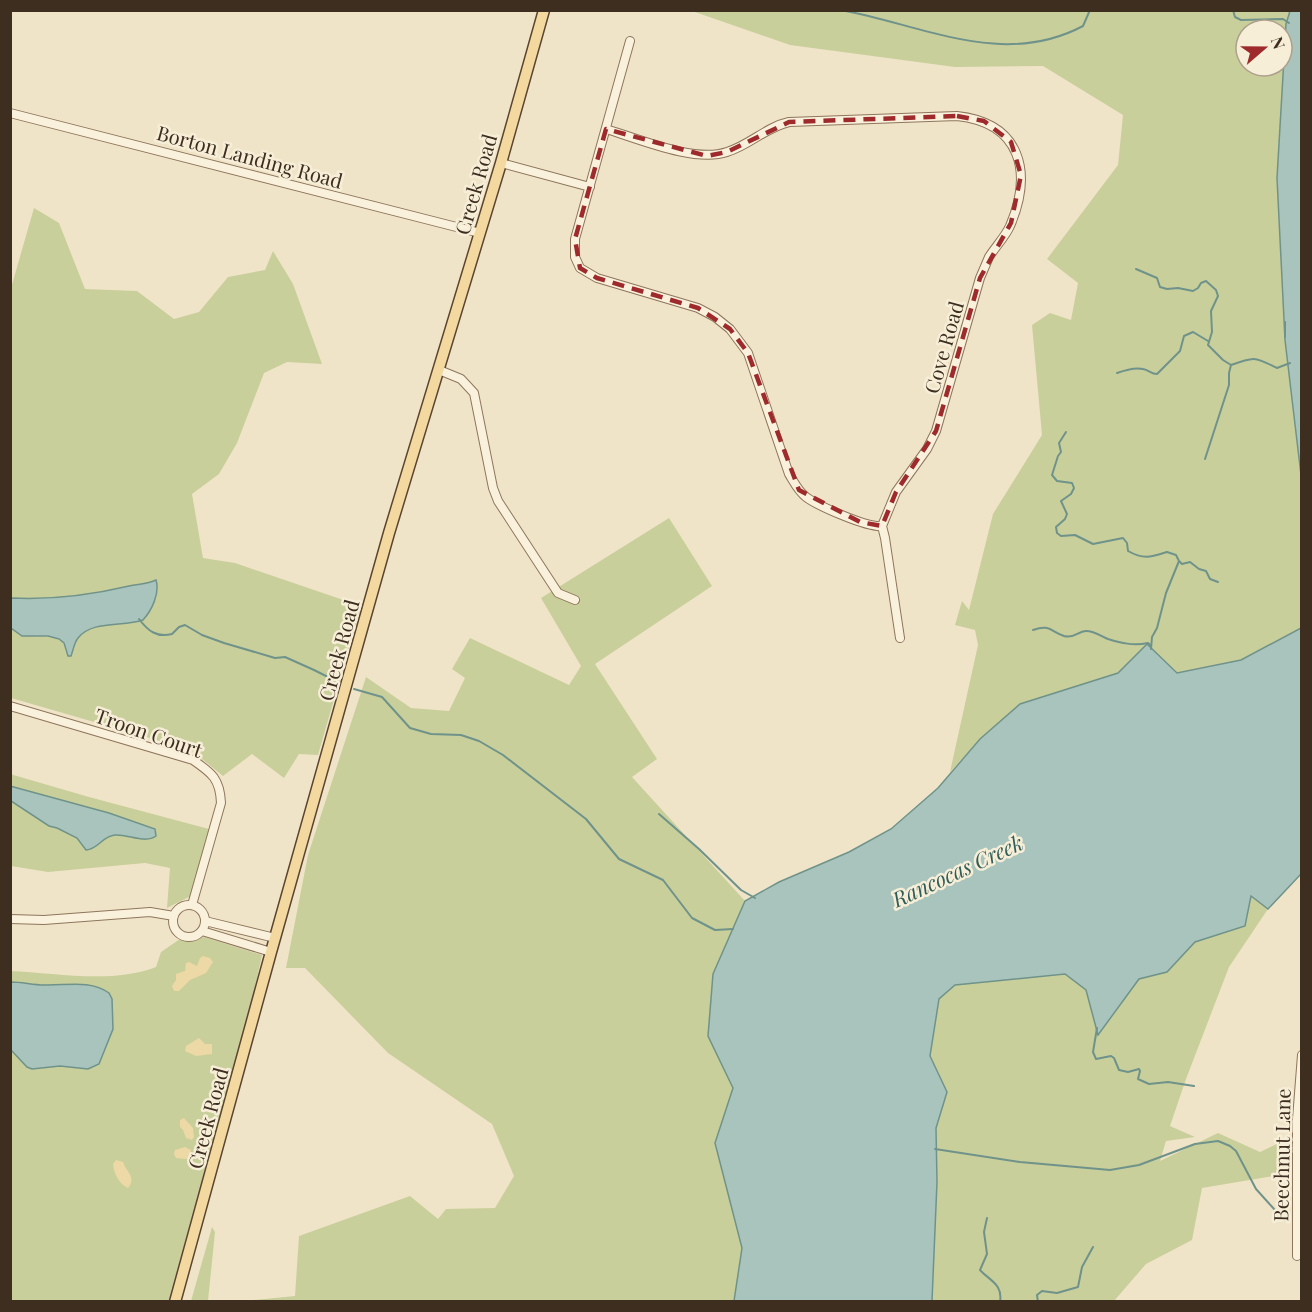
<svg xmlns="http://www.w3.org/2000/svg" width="1312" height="1312" font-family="'Playfair Display',serif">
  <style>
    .green { fill: #c9cf9b; fill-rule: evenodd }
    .sand { fill: #ecd9a5 }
    .water { fill: #a9c4bc; stroke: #6f938a; stroke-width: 1.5 }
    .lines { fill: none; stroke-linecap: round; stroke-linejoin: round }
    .stream { stroke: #6f938a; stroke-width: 2 }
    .minor-casing { stroke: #8d765c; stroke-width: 10 }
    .major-casing { stroke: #5b4430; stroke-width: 13 }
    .minor { stroke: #faf1dc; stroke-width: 8 }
    .major { stroke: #f3d9a0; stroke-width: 10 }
    .marked { fill: none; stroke: #9e2a2b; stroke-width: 4.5; stroke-dasharray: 12 8; stroke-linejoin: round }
    .labels { text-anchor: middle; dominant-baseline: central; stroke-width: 5; stroke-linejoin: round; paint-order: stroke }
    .street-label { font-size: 20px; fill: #3d2e20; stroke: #f7eed8 }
    .water-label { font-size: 21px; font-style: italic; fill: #2f5d5a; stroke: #f7eed8 }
  </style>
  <rect width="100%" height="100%" fill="#f0e4c8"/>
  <path class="green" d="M692,11H1290L1286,24L1277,178L1285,340L1301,475V628L1241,660L1177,673L1147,644L1118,673L1020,704L980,739L950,772L978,645L975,630L955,625L962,601L969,610L993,514L1042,435L1032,325L1050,313L1071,320L1078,283L1047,259L1118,165L1123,115L1043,66L955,67L790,45ZM1246,30H1282V66H1246Z
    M34,208L59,223L85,289L137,291L174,319L199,312L228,277L265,270L273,251L293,284L322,364L287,362L264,373L237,443L219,474L192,494L203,558L235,563L361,606L318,755L299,754L284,778L252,754L223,776L191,750L11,698L10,628C29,643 42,630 63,642L66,652L69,656C75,650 74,641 81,635C97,620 124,627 143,620C152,610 161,592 156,580C149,584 141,583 133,585C93,595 51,600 11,598V288Z
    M669,518L712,586L595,664L657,759L632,777L745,901L713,974L708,1036L734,1088L715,1143L742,1248L734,1301L234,1302L295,1296L299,1236L410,1196L438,1219L446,1209L495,1208L514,1176L492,1124L388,1053L305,968H286L308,855L366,677L411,708L449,711L465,678L452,669L470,638L569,685L581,666L541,598Z
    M10,774L89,797L209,829L191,896L167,908L170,868L145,863L48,872L11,866Z
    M1251,895L1268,909L1229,967L1186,1079L1170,1126L1195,1137L1166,1141L1160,1161L1218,1133L1260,1152L1291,1137L1290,1169L1279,1175L1202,1188L1192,1240L1146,1264L1114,1301H932L937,1182L936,1128L947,1092L930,1056L939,999L955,985L1065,973L1086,990L1098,1034L1139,979L1167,972L1194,942L1245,926Z
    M204,937L262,955L228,1111L172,1301H11L10,971C56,973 113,984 156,967L161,952L180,939L189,941Z
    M212,1227L215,1232L208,1301H191Z"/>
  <path class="sand" d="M203,956L210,958L213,962L206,973L190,980L179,991H174L172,986L176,980V974L185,971L186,963L189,962L197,966L200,958Z
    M199,1038L205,1044H212V1054L196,1056L185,1051L186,1046Z
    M184,1118L193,1128L194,1137L192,1140L186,1138L183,1130L180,1127V1120Z
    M185,1147L191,1150V1156L186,1159L176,1158L174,1154L175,1150Z
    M116,1160L123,1162C126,1172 137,1177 128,1188C119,1184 114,1174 113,1164Z"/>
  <path class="water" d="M1290,11H1302L1301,475L1285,340L1277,178L1286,24Z
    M156,580C160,593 152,610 143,620C123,627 92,620 78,638C74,643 73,651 71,656H68L64,643L59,639L48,636H22L11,628V598C50,600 91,595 129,586C138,584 148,584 156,580Z
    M1301,628V874L1268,909L1251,896L1245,926L1195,942L1167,972L1139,979L1098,1035L1086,990L1065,974L955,985L939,999L930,1056L947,1092L936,1128L937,1182L932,1301H734L742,1248L715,1143L733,1088L708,1036L713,974L745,901L779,882L849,852L891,829L938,788L980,739L1020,704L1118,673L1147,644L1177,673L1241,660Z
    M10,786L109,813L155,829L156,836C145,844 128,834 115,835C102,836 99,849 86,850L77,838L57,828L49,826L11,801Z
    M11,982C22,982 33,985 44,985C65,986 90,979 109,993L112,999L113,1029L99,1064L88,1069L60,1066L32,1069L27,1067L11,1050Z"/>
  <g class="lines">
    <path class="stream" d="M840,10C921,24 1002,69 1083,26L1090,10
      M1233,10L1235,17L1241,20L1283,19L1289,23
      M1136,269L1157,278L1160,287L1167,289L1178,288L1193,291L1198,288L1201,283L1206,281L1216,290L1218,296L1211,311L1212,332L1208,345L1223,360L1231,365C1255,356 1255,357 1277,368L1290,363
      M1285,322V337
      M1117,373C1125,370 1135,367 1143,369C1149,370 1151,374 1157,374L1180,351L1184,336L1193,332L1208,341
      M1066,432L1059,443L1061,452L1058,456L1052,475L1057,481L1072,483L1074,488L1071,494L1061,501L1067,514L1065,519L1056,527L1057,533L1061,536L1075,535L1093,544L1123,538L1127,543L1128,551C1144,560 1151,557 1167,552L1176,555L1179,561
      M1205,459L1229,385V373L1231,365
      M1179,561L1182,564L1190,562L1199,569L1206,571L1210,579L1218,582
      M139,619C148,631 157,638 172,634L179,627L185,625L202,635L224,643L275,658L285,657L314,670L342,684
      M1033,630C1050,624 1050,631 1064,636C1074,639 1078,631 1086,631C1094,631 1101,636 1108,639C1121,643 1133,646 1148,643L1151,646
      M1151,649L1152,637L1157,628L1166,593L1179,561
      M354,689L382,697L410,728L431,734L461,735L479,741L503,755L586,819L619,859L663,880L692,918L715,930L733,929
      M659,814L699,849L741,890L755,898
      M1097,1028L1093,1052L1096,1059L1111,1056L1114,1058L1119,1070L1128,1072L1139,1069L1140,1071L1138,1079L1149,1084L1168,1082L1194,1086
      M935,1149L1020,1162L1110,1170L1139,1165L1195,1144L1218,1141L1230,1146L1236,1151L1256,1189L1285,1221
      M987,1218L984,1232L987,1254L980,1270C990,1281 1003,1284 1000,1302
      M1038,1302L1037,1295L1042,1291L1057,1293L1078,1287L1082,1267L1093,1247"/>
    <defs>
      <path id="minor" d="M10,113L480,233
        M606,129C639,139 695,163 727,152C750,145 766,127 789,122L957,116C1021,123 1033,172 1010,226C1005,237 996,246 989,257C986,264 983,271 980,278L936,431L927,449L896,492L882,526C868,528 818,506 806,497C798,491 794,482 789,474L748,353L730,329L715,317L698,308L597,278L580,268L575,257V239L630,41
        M501,163L590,187
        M439,370L461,379L474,393L493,488L498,501L558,593L575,600
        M882,526L885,538L900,638
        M10,706L193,760C212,773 220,779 221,803L192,905
        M173 921a16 16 0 1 1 32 0a16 16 0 1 1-32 0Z
        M10,919L44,920L150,912L174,916
        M205,921L275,938
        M202,931L271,952
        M1297,1256V1119L1302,1055"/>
      <path id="major" d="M175,1302L271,952L389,533L501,163L544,10"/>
    </defs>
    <use href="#minor" class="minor-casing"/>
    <use href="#major" class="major-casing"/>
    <use href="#minor" class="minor"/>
    <use href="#major" class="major"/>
  </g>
  <path class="marked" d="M957,116L984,121L1011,142L1021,175L1011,223L980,278L936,431L896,492L882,526L860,522L799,490L748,353L730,329L698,308L597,278L580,268L575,239L606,129L707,156L727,152L789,122Z"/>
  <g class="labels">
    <g class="street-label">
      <text transform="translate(250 156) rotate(15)">Borton Landing Road</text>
      <text transform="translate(475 184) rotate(-74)">Creek Road</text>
      <text transform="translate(943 347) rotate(-74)">Cove Road</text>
      <text transform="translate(338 650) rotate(-75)">Creek Road</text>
      <text transform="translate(149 732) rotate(19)">Troon Court</text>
      <text transform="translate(207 1118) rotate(-75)">Creek Road</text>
      <text transform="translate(1281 1155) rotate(-89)">Beechnut Lane</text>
    </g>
    <g class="water-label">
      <text transform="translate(957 870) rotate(-25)">Rancocas Creek</text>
    </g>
  </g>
  <rect width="1312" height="1312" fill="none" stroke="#3d2e20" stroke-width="24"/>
  <g transform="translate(1264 48) rotate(70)"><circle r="28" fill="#f7eed8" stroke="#ada18e" stroke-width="1.5"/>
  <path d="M0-4.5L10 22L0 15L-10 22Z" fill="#9e2a2b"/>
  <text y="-9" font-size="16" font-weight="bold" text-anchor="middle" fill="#3d2e20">N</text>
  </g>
</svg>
